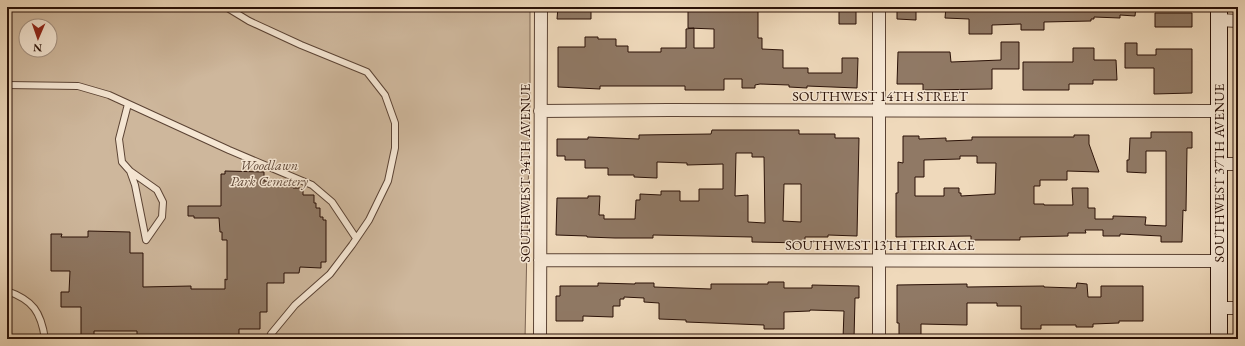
<svg xmlns="http://www.w3.org/2000/svg" width="1245" height="346" font-family="'EB Garamond',serif">
  <style>
    .green { fill: #ceb79c; stroke: #7c6452; fill-rule: evenodd }
    .building { fill: #907965; stroke: #2a1107; fill-rule: evenodd }
    .lines { fill: none; stroke-linecap: round; stroke-linejoin: round }
    .service-casing { stroke: #5b4334; stroke-width: 8 }
    .minor-casing { stroke: #5b4334; stroke-width: 14 }
    .secondary-casing { stroke: #2a1107; stroke-width: 18 }
    .service { stroke: #f5e6d3; stroke-width: 6 }
    .minor { stroke: #f5e6d3; stroke-width: 12 }
    .secondary { stroke: #f5e6d3; stroke-width: 16 }
    .labels { text-anchor: middle; dominant-baseline: central; stroke-width: 3; stroke-linejoin: round; paint-order: stroke }
    .street-label { font-size: 14px; fill: #2a1107; stroke: #f5e6d3 }
    .park-label { font-size: 14px; font-style: italic; fill: #634b3b; stroke: #f5e6d3 }
  </style>
  <rect width="100%" height="100%" fill="#efd9bb"/>
  <filter id="stains"><feTurbulence type="fractalNoise" baseFrequency=".005" numOctaves="4"/><feColorMatrix values="0 0 0 0 .2 0 0 0 0 .09 0 0 0 0 .02 0 0 0 .5 -.17"/></filter>
  <radialGradient id="worn" r=".72"><stop offset=".6" stop-color="#630" stop-opacity="0"/><stop offset="1" stop-color="#630" stop-opacity=".3"/></radialGradient>
  <path class="green" d="M7,7H530V102L525,339H7ZM26,26H50V50H26Z"/>
  <path class="building" d="M558,7H591V19H557Z
    M688,7H758V38H762V49L783,50V68H808V73H842V58H858L857,88L807,86V88L789,87V85L760,84L755,85V88H742V79H724V90H685V86H600V89L558,87V47H585V37H598V39H616V46H628V52H661V48H686V29L694,28V48H714V29L688,28Z
    M839,7H856V24H839Z
    M897,7H916V20L897,19Z
    M946,7H1136L1135,16L1120,15V18L1094,17V19H1091V21L1044,22V30H1021V24L992,25V34H969V19L945,18Z
    M1155,13H1192V27H1155Z
    M1001,42H1019V69H992V89L923,90V84H897L898,52H950L951,62L1001,60Z
    M1125,43H1137V55H1156V49H1192V93L1154,94V68H1125Z
    M1073,48H1094V60H1116L1117,80H1093V84H1069V90H1023V62H1073Z
    M712,130H799V134H835V138H859L857,236L828,235V237H805V243L752,242V237L653,235V238H615L587,237V236L556,235L557,198H588V196H600L599,215H604V219H635L636,200H640V194L661,195V191H680V201H699V189H723V164L687,165V163L657,162V178L634,177V175H608V168H585V160H565V156H557V139H588V137L639,139V135L711,134ZM736,153H752V157H764L765,223L748,222V195L735,196ZM784,184H801V222L783,221Z
    M1151,132H1192V148H1187L1186,211L1183,210L1182,242H1161V236L1120,234V236H1103V230H1085L1086,233H1068V236L1020,237V240H971V236L896,237V193H898V162L903,163V136H919V139L946,138V141L972,140V137H1074V135H1089V144L1099,172L1067,171V180H1040V186H1034V204H1044V205H1073L1072,188H1088V208H1095V219H1113V216L1146,217L1145,225L1166,226V151H1146V173L1127,172V160H1129L1130,138H1151ZM960,156H977V163H996L995,194L961,196V193H959V188H944V196H915V177H924V160L960,159Z
    M225,171L264,172V181H285V185H293V188H303V195H314V203H316V208H320V217H323V220H326V262H321V268L300,267L299,273H284V283H267V312H260V329H239V339H137V331H94V339H81V307H61V292H69L70,271H51V234H62L61,237H88V231L130,232V253H143V287L191,286V289H225V279L227,280V240H222V232H220L219,218H194V216H188V206H221V174H225Z
    M768,282H784V288H812V285L859,286V298H855L854,339H843L844,311L810,310V311L784,312V329H764V325L686,322V320L659,319V303L644,302V298L624,297V299H620V306H613V317L583,316V321H556V296H560V286H598V283L635,284V283H654V287L711,289V284H768Z
    M1077,283L1087,284L1088,297H1101V286H1143V321H1119V323L1093,324V327H1076V325H1041V329H1021V306H997V303H967V325L921,324V339H899V323H897V285L967,284V287L1044,286V287L1076,288Z"/>
  <g class="lines">
    <defs>
      <path id="service" d="M226,7L249,21L301,45L367,72L385,95L395,123V148L388,181L369,220L352,245L330,274L295,305L271,334L269,339
        M7,85L78,86L109,95L229,150L312,185L332,202L356,238
        M128,104L119,139L122,162L130,171L157,190L163,202L162,217L146,240L135,185L130,171
        M7,291C33,300 41,312 45,339"/>
      <path id="minor" d="M879,7V339
        M1219,20L1238,21
        M540,111L669,110L1219,111
        M1219,164H1238
        M540,260L1219,261
        M1219,308H1238
        M540,339L541,7"/>
      <path id="secondary" d="M1219,7V339"/>
    </defs>
    <use href="#service" class="service-casing"/>
    <use href="#minor" class="minor-casing"/>
    <use href="#secondary" class="secondary-casing"/>
    <use href="#service" class="service"/>
    <use href="#minor" class="minor"/>
    <use href="#secondary" class="secondary"/>
  </g>
  <g class="labels">
    <g class="street-label">
      <text x="880" y="96">SOUTHWEST 14TH STREET</text>
      <text transform="translate(525 173) rotate(-90)">SOUTHWEST 34TH AVENUE</text>
      <text transform="translate(1219 173) rotate(-90)">SOUTHWEST 37TH AVENUE</text>
      <text x="880" y="245">SOUTHWEST 13TH TERRACE</text>
    </g>
    <g class="park-label">
      <text x="269" y="165">Woodlawn<tspan x="269" dy="16">Park Cemetery</tspan></text>
    </g>
  </g>
  <rect width="1245" height="346" fill="none" stroke="#efd9bb" stroke-width="24"/>
  <rect x="8" y="8" width="1229" height="330" fill="none" stroke="#2a1107" stroke-width="2"/>
  <rect x="12" y="12" width="1221" height="322" fill="none" stroke="#2a1107"/>
  <g transform="translate(38 38) rotate(182)"><circle r="19" fill="#f5e6d3" stroke="#a49181"/>
  <path d="M0-3L7 15L0 10L-7 15Z" fill="#8f2418"/>
  <text y="-6" font-size="11" font-weight="bold" text-anchor="middle" fill="#2a1107">N</text>
  </g>
  <rect width="100%" height="100%" filter="url(#stains)"/>
  <rect width="100%" height="100%" fill="url(#worn)"/>
</svg>
